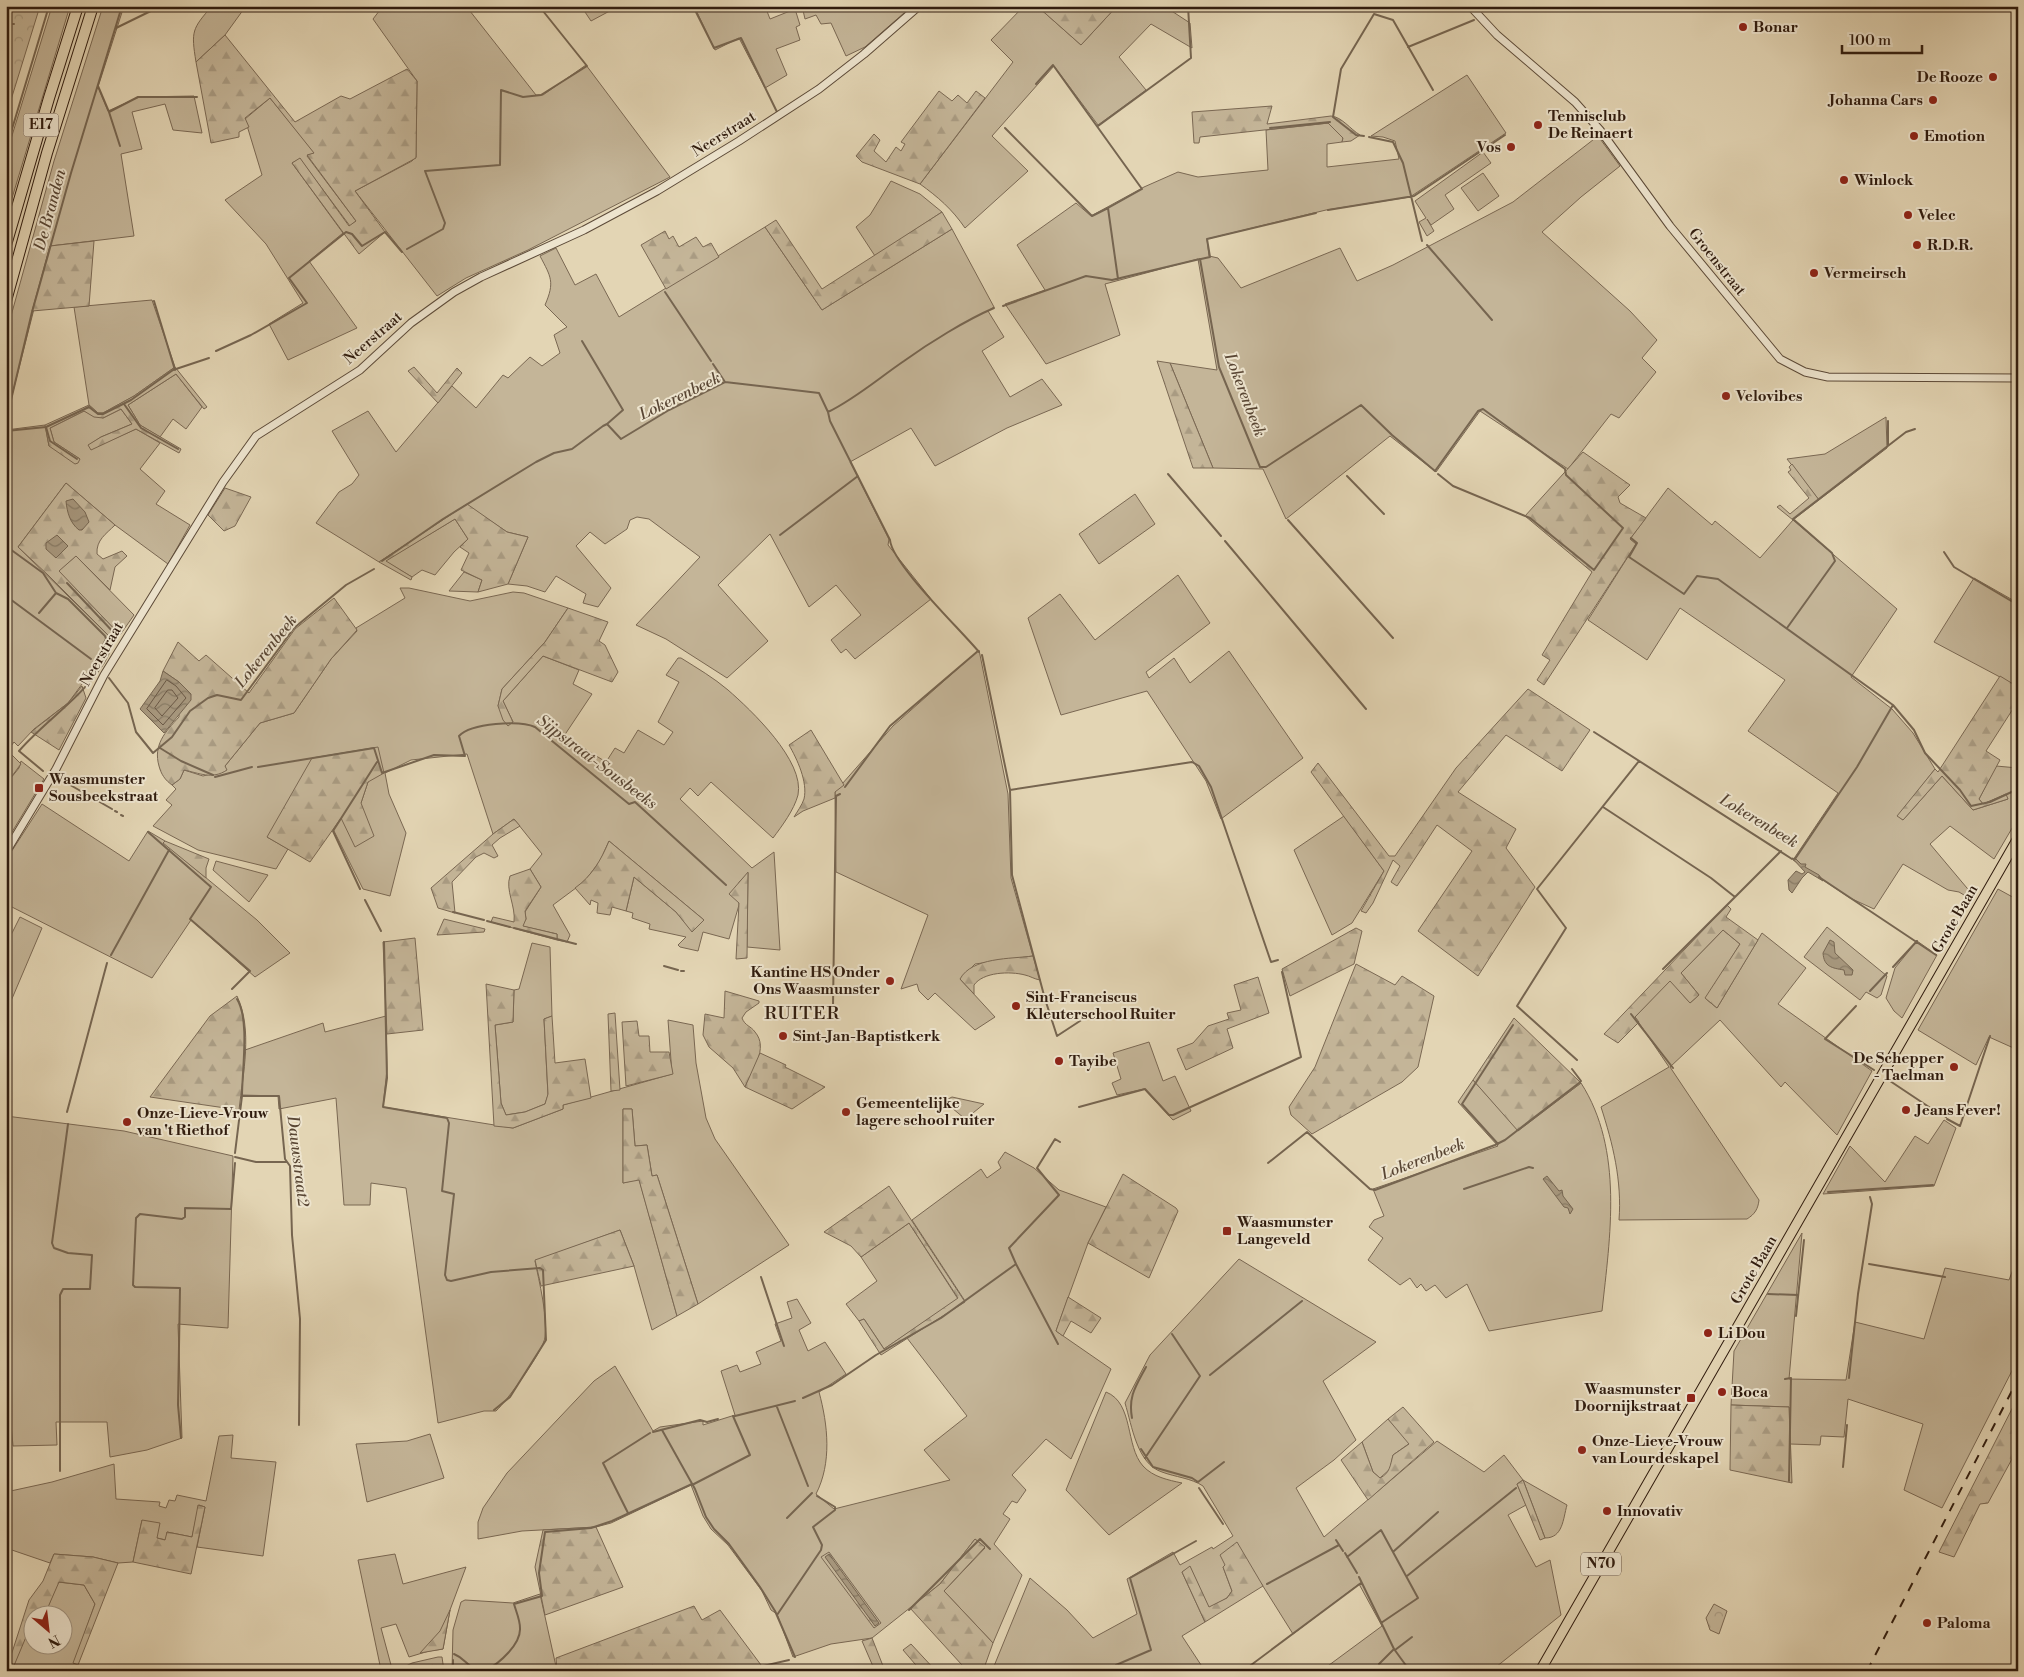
<svg xmlns="http://www.w3.org/2000/svg" width="2024" height="1677" font-family="'Libre Bodoni',serif">
  <style>
    .green { fill: #c4b598; stroke: #7a6853 }
    .forest { fill: url(#forest-firs); stroke: #7a6853 }
    .cemetery { fill: url(#cemetery-stones); stroke: #7a6853 }
    .park { fill: url(#park-crowns); stroke: #7a6853 }
    .water { fill: url(#water-waves); stroke: #766550 }
    .lines { fill: none; stroke-linecap: round; stroke-linejoin: round }
    .shore { stroke: #6a5845; stroke-width: 1 }
    .stream { stroke: #766550; stroke-width: 2 }
    .tertiary-casing { stroke: #5c4a38; stroke-width: 9 }
    .primary-casing { stroke: #2f1b0e; stroke-width: 11 }
    .motorway-casing { stroke: #2f1b0e; stroke-width: 12 }
    .tertiary { stroke: #ede4ce; stroke-width: 7 }
    .primary { stroke: #e3d5b4; stroke-width: 9 }
    .motorway { stroke: #e3d5b4; stroke-width: 10 }
    .rail { stroke: #2f1b0e; stroke-width: 2; stroke-dasharray: 9 9; stroke-linecap: butt }
    .poi-dot { fill: #8f2418; stroke: #ede4ce; stroke-width: 2 }
    .labels { text-anchor: middle; dominant-baseline: central; stroke-width: 4; stroke-linejoin: round; paint-order: stroke }
    .shield { fill: #ede4ce; stroke: #685748; stroke-width: 1 }
    .shield-label { font-size: 14px; font-weight: bold; fill: #2f1b0e }
    .poi-label { font-size: 15px; font-weight: bold; fill: #2f1b0e; stroke: #ede4ce; text-anchor: start }
    .street-label { font-size: 15px; fill: #2f1b0e; stroke: #ede4ce }
    .water-label { font-size: 16px; font-style: italic; fill: #594634; stroke: #ede4ce }
    .quarter-label { font-size: 18px; letter-spacing: 1px; fill: #2f1b0e; stroke: #ede4ce }
  </style>
  <defs>
    <pattern id="forest-firs" width="22" height="20" patternUnits="userSpaceOnUse" patternTransform="scale(1.25)"><rect width="22" height="20" fill="#c4b598"/><path d="M5 1l3.5 6h-7zM16 11l3.5 6h-7z" fill="#a99b82"/></pattern>
    <pattern id="cemetery-stones" width="16" height="16" patternUnits="userSpaceOnUse" patternTransform="scale(1.25)"><rect width="16" height="16" fill="#c4b598"/><path d="M2 7V4a2 2 0 0 1 4 0v3zM10 15v-3a2 2 0 0 1 4 0v3z" fill="#a99b82"/></pattern>
    <pattern id="park-crowns" width="20" height="18" patternUnits="userSpaceOnUse" patternTransform="scale(1.25)"><rect width="20" height="18" fill="#c4b598"/><path d="M2 6a3 3 0 1 1 6 0M12 15a3 3 0 1 1 6 0" fill="none" stroke="#a99b82"/></pattern>
    <pattern id="water-waves" width="16" height="10" patternUnits="userSpaceOnUse" patternTransform="scale(1.25)"><rect width="16" height="10" fill="#a6967c"/><path d="M0 5q4-4 8 0t8 0" fill="none" stroke="#887a64"/></pattern>
  </defs>
  <rect width="100%" height="100%" fill="#e3d5b4"/>
  <filter id="stains"><feTurbulence type="fractalNoise" baseFrequency=".004" numOctaves="4"/><feColorMatrix values="0 0 0 0 .2 0 0 0 0 .09 0 0 0 0 .02 0 0 0 .5 -.17"/></filter>
  <radialGradient id="worn" r=".72"><stop offset=".6" stop-color="#630" stop-opacity="0"/><stop offset="1" stop-color="#630" stop-opacity=".3"/></radialGradient>
  <path class="green" d="M52,6H70L6,218V155Z
    M103,6H124L98,87L108,111L139,97L194,96L202,133L173,130L165,104L132,112L142,149L121,154L134,236L50,246L6,419V334L54,161Z
    M212,6H246L225,35L196,62C191,31 192,29 212,6Z
    M383,6H466L536,95H543L586,65L670,177L528,250L466,278L437,296L355,191L412,161L416,157L417,81L373,19Z
    M581,6H619L591,21Z
    M694,6H765L770,19L795,9L800,25L796,27L800,40L776,49L787,75L765,88L739,38L715,50Z
    M802,6H912L865,47L846,56L831,23L821,24L816,15L805,19Z
    M1024,6H1037L1081,45L1117,6H1164L1190,23L1192,48L1151,24L1119,57L1146,90L1098,125L1054,66L992,136L1028,171L965,228C952,209 938,197 920,184L1013,62L991,40Z
    M1467,75L1506,133L1410,197L1326,210L1207,239L1209,256L1218,258L1241,288L1340,248L1357,281L1393,265L1513,202L1598,136L1620,166L1581,197L1542,232L1630,311L1657,340L1642,358L1656,372L1619,418L1611,414L1568,469L1480,411L1436,472L1390,436L1286,519L1263,469L1213,468L1170,363L1217,370L1198,259L1105,284L1120,335L1046,364L1005,304L1045,290L1017,245L1076,203L1091,216L1144,187L1178,172L1198,177L1268,170L1266,130L1329,123L1343,138L1342,142L1327,144V167L1399,159L1395,141L1383,137L1371,136Z
    M270,98L315,153L307,156L356,221L350,226L300,159L292,163L343,233L309,261L357,328L288,360L269,324L303,303L266,244L225,200L262,175L245,119Z
    M1483,152L1491,163L1445,195L1454,209L1431,225L1427,219L1434,231L1427,236L1419,222L1426,218L1415,201Z
    M1483,173L1499,196L1478,211L1461,188Z
    M891,181L920,194L942,212L875,256L856,227L870,215Z
    M765,227L822,310L952,229L994,307L988,311L1004,337L982,351L1010,397L1042,379L1062,405L1007,428L935,466L911,428L850,462L889,539L888,545L931,599L855,659L846,649L841,653L831,640L861,615L836,585L809,607L770,534L718,585L768,641L727,678L666,639L636,625L700,557L649,519L637,517L630,520L627,529L605,544L590,532L576,546L611,588L598,607L583,603L586,594L556,576L545,592L527,586L508,584L528,537L507,532L467,505L379,562L316,523L339,492L352,484L359,475L332,431L368,411L396,452L452,386L476,408L503,375L508,378L530,357L542,366L560,353L554,335L567,327L545,305C555,282 551,277 540,256L556,248L575,285L596,274L619,317Z
    M152,300L175,367L134,396L103,413H98L89,405L74,307Z
    M176,374L202,407L186,429L173,419L160,437L140,425L128,405Z
    M121,409L132,424L101,437L89,445L91,449L136,429L160,443L140,469L165,491L156,504L190,525L168,564L115,525L66,483L18,547L114,641L68,703L34,729L18,746L14,742L6,753V430L45,425L49,446L80,459L54,442L50,428L84,411L103,418Z
    M1886,417L1887,448L1819,500L1787,459L1825,454Z
    M1668,488L1712,525L1715,521L1760,558L1793,520L1897,609L1851,677L1892,709L1913,733L1935,769L1898,816L1903,820L1942,776L1973,810L2008,799L2005,795L1983,804L1979,799L1996,766L2018,768V818L1994,859L1950,826L1930,844L1972,894L1969,898L1959,892L1948,890L1903,864L1874,909L1850,898L1793,860L1838,793L1748,731L1785,680L1680,608L1647,660L1588,620L1636,544L1630,539Z
    M1135,494L1155,524L1099,564L1079,534Z
    M455,519L468,539L454,552L435,575L422,570L412,577L385,561Z
    M76,556L134,615L120,635L58,571Z
    M464,572L482,580L478,592L449,591Z
    M1178,575L1210,623L1146,672L1149,678L1174,658L1190,683L1229,651L1303,758L1221,819L1206,781L1147,691L1061,715L1028,618L1060,594L1095,640Z
    M1974,578L2018,603V680L2015,685L1934,642Z
    M400,588H409L470,601L513,592L524,593L568,608L545,642L502,689L498,706L513,722L503,701L543,656L579,670L573,684L592,694L564,736L606,762L615,748L624,753L638,730L664,745L673,732L658,722L679,682L666,675L678,658H681C697,668 714,678 728,690C751,710 805,761 798,795C794,810 782,826 773,838L711,782L698,796L690,788L680,799L752,868L774,852L780,950L747,947L748,873L739,882V905L729,939L703,932L698,951L680,947L678,945L686,937L649,929L650,924L632,918L633,913L626,911L634,877L676,912L692,931L704,920L609,841L600,861L584,882L553,905L570,935L567,942L557,940V934L522,926L526,919L525,912L541,887L530,869L542,854L514,819L493,834L467,754L411,760L385,773L389,794L406,833L390,896L363,889L333,829L341,818L361,803L368,782L267,837L288,849L276,869L198,850L153,826L172,805L166,800L176,789L172,785L180,779L184,770L203,776L226,770L225,766L260,723L294,713L331,659L357,631L356,628L405,598Z
    M979,650L1008,794L1011,878L1033,956L975,964L960,979L995,1017L975,1030L935,993L928,1000L919,991L917,984L901,989L928,915L836,872L835,792L893,726Z
    M21,761L44,779L6,842V784L19,768Z
    M42,804L129,861L148,831L165,841L164,843L257,920L290,953L255,977L191,920L152,978L6,904V860Z
    M1344,816L1384,871L1352,923L1332,935L1294,850Z
    M216,861L268,875L249,902L213,870Z
    M1998,889L2018,900V1050L1989,1037L1976,1065L1918,1030Z
    M20,917L42,928L11,1001L6,998V945Z
    M1827,927L1887,976L1881,995L1877,998L1866,992L1860,1000L1804,957Z
    M1723,930L1740,944L1706,999L1717,1008L1762,933L1806,968L1778,1004L1872,1071L1837,1135L1785,1082L1781,1087L1720,1020L1670,1067L1759,1200C1758,1209 1755,1214 1747,1219L1619,1220C1622,1181 1613,1144 1601,1107L1669,1067L1635,1017L1670,980L1690,1003L1699,995L1681,973Z
    M1917,941L1937,955L1902,1018L1894,1011L1886,998L1895,968Z
    M532,943L550,947L552,1016L544,1019L548,1095L545,1104L525,1112L506,1115L501,1103L495,1025L513,1022L514,990L519,989Z
    M386,1016L387,1069L383,1107L513,1128L563,1109V1105L672,1074L668,1020L693,1025L696,1063L706,1118L715,1139L789,1245L698,1304L657,1175L652,1176L647,1145L635,1146L632,1109H623V1183L639,1179L677,1316L652,1330L634,1266L620,1230L535,1261C539,1281 548,1317 545,1337C544,1350 507,1401 496,1411H484L438,1423L406,1188L371,1183L370,1205H344L336,1098L279,1109L278,1096L241,1095L245,1050L323,1023L325,1032Z
    M1149,1042L1163,1081L1175,1076L1191,1111L1173,1120L1144,1089L1117,1095L1112,1083L1121,1079L1113,1053Z
    M1473,1080L1518,1130L1581,1083C1624,1150 1610,1237 1602,1311L1489,1331L1467,1284L1446,1298L1435,1285L1426,1291L1421,1284L1417,1288L1410,1278L1400,1285L1368,1260L1383,1238L1369,1227L1374,1220L1384,1216L1373,1189L1498,1146L1458,1102Z
    M952,1097L984,1104L968,1117L964,1118L946,1103V1100Z
    M6,1116L124,1131L233,1156L228,1328L178,1324L182,1438L147,1450L110,1457L107,1422H56L57,1445L13,1446L11,1424H6Z
    M1944,1120L1956,1128L1934,1186L1823,1194L1850,1146L1885,1182L1915,1136L1928,1144Z
    M1005,1152L1034,1168L1059,1190L1106,1207L1088,1243L1056,1331L1111,1369L1071,1459L1046,1439L1012,1475L1026,1490L1017,1503L1012,1501L1003,1514L1010,1519L994,1544L1022,1575L993,1643L944,1591L985,1548L975,1539L940,1584L872,1638L831,1644L793,1657L777,1614L771,1610L762,1591L728,1545L711,1529L703,1516L691,1485L611,1523L596,1527L522,1531L478,1539V1522L483,1508L507,1473L594,1381L615,1366L653,1431L660,1427L703,1421V1425L735,1415L721,1371L737,1365L740,1372L761,1364L756,1352L781,1341L775,1324L792,1318L787,1302L797,1299L811,1323L799,1330L808,1351L825,1342L846,1374L819,1392C828,1425 832,1463 816,1494L834,1509L950,1480L924,1450L967,1416L907,1338L965,1301L912,1220L981,1169L987,1178L1001,1168L998,1162Z
    M909,1223L958,1299L884,1349L864,1319L859,1321L846,1304L877,1281L861,1257Z
    M1802,1233L1789,1379L1846,1380L1855,1322L1924,1339L1945,1268L2009,1280L2018,1256V1359L1942,1508L1904,1490L1923,1424L1848,1399L1844,1437L1821,1436L1820,1445L1790,1444L1789,1407L1731,1405L1734,1351Z
    M1239,1259L1376,1342L1323,1381L1356,1440L1334,1460L1296,1488L1324,1537L1437,1441L1484,1472L1504,1455L1523,1480L1567,1505C1563,1519 1563,1538 1545,1538L1523,1480L1517,1484L1526,1505L1508,1515L1536,1567L1550,1560L1561,1615L1491,1671H1321L1382,1626L1359,1584L1293,1634L1261,1583L1225,1565L1223,1567L1232,1591L1227,1598L1209,1608L1190,1567L1182,1572L1205,1622L1182,1636L1205,1671H992L1030,1578L1067,1610L1093,1638L1137,1614L1127,1579L1173,1552L1180,1565L1212,1547L1213,1549L1233,1536L1203,1486C1191,1478 1175,1477 1162,1472C1137,1464 1132,1426 1125,1403L1150,1355Z
    M1106,1392C1134,1403 1125,1446 1143,1466C1153,1477 1168,1480 1182,1483L1109,1535L1066,1490Z
    M1388,1419L1410,1443L1393,1455L1390,1469L1380,1478L1373,1472L1362,1442Z
    M430,1434L444,1478L367,1502L356,1444L407,1441Z
    M233,1435L231,1458L276,1462L263,1556L197,1547L205,1507L199,1505L192,1537L167,1532L166,1540L157,1538L142,1520L133,1562L118,1563L93,1557L54,1554L50,1563L6,1548V1492L52,1482L114,1464L116,1499L160,1502L159,1506L166,1508L169,1500L175,1501L177,1495L206,1501L219,1436Z
    M395,1554L403,1584L466,1567L450,1610L443,1649L429,1651L409,1657L396,1624L381,1628L391,1665L381,1670L358,1560Z
    M58,1582L84,1585L95,1604L74,1663L78,1665L77,1671H7L26,1637L32,1633V1644H62V1614H45Z
    M540,1594L557,1671H452L453,1630L461,1602L465,1600L513,1603Z"/>
  <path class="forest" d="M1037,6H1049L1052,9L1054,6H1117L1081,45Z
    M225,35L295,122L341,96L350,99L407,69L417,81L416,158L355,191L385,232L359,254L292,163L300,158L349,226L356,221L307,155L314,153L270,98L245,118L249,127L239,132V137L211,143L196,62Z
    M939,91L952,101L958,95L967,103L976,91L985,98L920,184L862,162L856,156L874,134L880,140L874,151L886,162L896,147L901,151L905,144L901,142Z
    M1272,106L1267,124L1331,116C1342,117 1350,129 1360,135L1351,141L1342,142L1343,138L1328,123L1200,137L1199,143H1194L1192,112Z
    M942,212L952,229L822,310L765,227L776,220L822,289Z
    M665,231L669,239L673,236L679,247L696,237L703,247L711,243L719,257L666,289L641,245Z
    M94,241L89,306L32,311L50,246Z
    M1157,361L1170,363L1213,468H1193Z
    M175,367L207,407L204,409L176,374L128,405L140,425L181,449L179,453L136,429L91,450L88,445L101,437L132,424L121,409L103,418L94,417L84,411L50,428L54,442L80,459L78,463L75,464L49,446L45,425L89,405L98,413H103L134,396Z
    M414,367L437,393L457,368L462,373L438,403L408,371Z
    M1583,452L1630,485L1618,497L1620,503L1646,518L1630,539L1636,544L1544,685L1537,680L1550,660L1542,655L1592,572L1525,516Z
    M1792,464L1819,500L1793,520L1777,507L1780,505L1790,514L1809,498L1788,472L1791,470L1789,467Z
    M66,483L115,525C106,534 96,540 97,554L103,559L122,551L127,556L115,567L110,590L76,556L59,571L120,635L114,641L48,575L18,547Z
    M225,488L251,497L235,526L224,531L208,515Z
    M467,504L507,532L528,537L508,584L478,592L482,580L461,570L469,553L460,547L468,539L455,519L386,561L412,577L411,580L379,562Z
    M334,598L357,630L331,659L294,713L260,723L225,766L227,770C212,780 199,773 184,770L180,779L172,785C165,780 161,774 159,766C153,745 165,732 179,717V682L163,671L178,642L199,661L206,655L249,693L295,629Z
    M568,608L608,622L599,641L605,645L618,672L612,682L543,656L503,701L513,722L508,726L503,720L498,706L502,689L545,642Z
    M2000,676L2018,687V701L1986,751L2000,760L1979,799L1983,804L2006,794L2008,799L1973,810L1942,776L1903,820L1897,816L1935,769L1938,772Z
    M82,686L86,698L59,750L31,732L68,703Z
    M1528,689L1590,730L1562,771L1506,735L1458,792L1516,829L1506,848L1535,887L1478,976L1418,931L1472,851L1437,825L1397,886L1391,882L1400,866L1393,860L1373,903L1366,913L1361,911L1384,871L1311,772L1318,763L1389,856H1395L1456,768Z
    M811,730L844,785L835,792V798L803,811L794,817C797,812 802,805 804,799C808,782 797,759 789,745Z
    M378,747L384,773L368,782L361,803L374,836L355,847L341,818L310,862L267,837L312,758Z
    M10,753L21,764L6,784V763Z
    M514,819L520,826L500,838L492,845L498,856L494,858L484,853L476,857L452,882L455,913L438,908L431,888L493,834Z
    M165,841L209,859L206,868V878L163,843Z
    M609,841L704,920L692,932L676,912L634,877L626,911L612,907L610,915L597,913L598,903L591,900L590,905L575,888C592,876 601,860 609,841Z
    M530,869L541,887L525,911L526,919L523,926L557,934V940L491,922L493,917L514,922C516,906 505,890 510,876Z
    M748,872L747,958L736,959L739,903L729,894Z
    M1727,905L1731,909L1726,917L1758,940L1717,1008L1705,998L1740,944L1723,930L1681,973L1699,995L1690,1003L1670,981L1635,1017L1639,1022L1618,1043L1604,1034Z
    M444,919L485,929L484,932L437,935Z
    M1356,928L1362,931L1354,964L1290,996L1282,969Z
    M415,938L423,1030L387,1034L383,942Z
    M1033,956L1040,980C1034,979 1030,976 1025,975C1010,971 983,972 974,985V994L960,979C972,957 1011,959 1033,956Z
    M1356,964L1395,985L1402,976L1434,996L1418,1067L1402,1082L1312,1134L1291,1115L1289,1107L1315,1067Z
    M1258,977L1269,1013L1227,1029L1233,1048L1186,1070L1177,1049L1193,1043L1208,1026L1229,1019L1227,1013L1241,1010L1234,985Z
    M486,984L514,990L513,1022L495,1025L501,1103L506,1115L525,1112L545,1104L548,1094L544,1019L552,1016L555,1063L585,1059L591,1098L563,1105V1109L513,1128L494,1126Z
    M725,991L759,1001V1003L746,1012L742,1018C745,1026 751,1026 755,1032C769,1048 752,1071 745,1087L733,1068L709,1047L703,1035L705,1014L724,1018Z
    M237,996C253,1030 243,1073 239,1110L150,1097L210,1016Z
    M615,1013L620,1090L611,1091L608,1014Z
    M1514,1018L1581,1083L1518,1131L1473,1080Z
    M637,1021L639,1036H649L650,1052H669L673,1074L626,1086L622,1022Z
    M623,1109H632L635,1146L647,1145L652,1176L657,1175L698,1304L677,1316L639,1180L623,1183Z
    M1123,1174L1176,1208L1178,1211L1149,1278L1088,1243Z
    M889,1186L965,1302L881,1355L859,1321L864,1319L884,1349L958,1298L909,1223L861,1257L851,1246L824,1232Z
    M620,1230L634,1266L541,1286L535,1260Z
    M1068,1297L1101,1318L1091,1333L1071,1321L1063,1336L1056,1331Z
    M2018,1397V1448L1988,1503L1980,1504L1954,1557L1939,1552Z
    M1731,1405L1789,1407L1792,1483L1730,1470Z
    M1403,1407L1434,1442L1368,1500L1341,1460L1362,1442L1373,1472L1380,1478C1390,1473 1390,1466 1393,1455L1409,1444L1388,1419Z
    M1523,1480L1545,1538L1540,1540L1517,1484Z
    M198,1505L205,1507L191,1574L133,1562L142,1520L160,1523L157,1538L165,1540L167,1532L192,1537Z
    M596,1527L623,1587L545,1615L535,1567L543,1530Z
    M975,1539L985,1547L944,1591L993,1643L983,1671H957L962,1665L910,1608L940,1584Z
    M1237,1542L1263,1586L1205,1622L1182,1572L1190,1566L1209,1607L1227,1598L1232,1591L1223,1567L1225,1565L1220,1555Z
    M829,1552L881,1623L874,1628L821,1557Z
    M54,1554L93,1557L118,1563L78,1665L73,1663L95,1604L84,1585L59,1582L45,1614H32V1633L26,1637L13,1668L8,1667L6,1671L29,1600L43,1581Z
    M694,1606L702,1620L720,1610L761,1665L746,1671H557L556,1658Z
    M450,1610L443,1649L420,1653L440,1631Z
    M872,1638L885,1671H875L862,1641Z
    M911,1644L936,1671H921L903,1650Z
    M438,1657H442L444,1671H396L412,1663Z"/>
  <path class="cemetery" d="M760,1053L786,1065L785,1067L825,1087L792,1109L745,1087Z"/>
  <path class="park" d="M6,6H40L6,116Z
    M1714,1604L1727,1611L1719,1634L1710,1630L1706,1618Z"/>
  <path class="water" d="M73,499L85,512L89,522L82,530H79C70,523 67,512 66,501Z
    M57,535L68,546L56,558L46,549V543Z
    M163,671L179,682L191,694V700L164,733L140,709L160,681Z
    M1792,858L1796,859L1801,864H1806L1805,867L1819,875L1823,881L1808,872L1802,878L1792,893L1789,890L1788,880L1796,871L1802,874L1805,872Z
    M1830,940L1834,942L1835,953L1853,970L1852,975H1845L1844,970C1832,968 1824,967 1823,953Z
    M1547,1176L1559,1191L1562,1190L1563,1196L1573,1209L1570,1214L1568,1208L1564,1207L1543,1179Z
    M829,1554L879,1623L875,1626L825,1557Z"/>
  <g class="lines">
    <path class="shore" d="M167,680L176,686L186,698L163,725L147,709Z
      M168,690H172L178,698L162,716L155,708Z"/>
    <path class="stream" d="M693,6L714,48L741,38L777,112
      M6,24H14
      M116,28L161,6
      M1408,47L1474,20
      M1036,84L1053,65L1142,189L1108,208L1118,279
      M98,86L109,112L138,97H197
      M109,112L120,146
      M1098,126L1191,58L1188,6
      M1005,128L1092,216L1108,208
      M1270,128L1330,122
      M1364,136L1356,135L1333,117L1341,69L1374,14L1393,20L1433,90
      M1369,137L1393,142L1403,163L1422,241
      M6,149L49,6
      M1328,210L1414,196L1505,135
      M1427,245L1492,320
      M407,249L443,229L445,223L425,171L500,165L501,90L523,97L541,95L587,66L539,6
      M1201,259L1210,257L1207,239L1316,213
      M665,292L711,361
      M154,301L175,370
      M1003,306L1086,276L1112,280L1200,259L1219,367L1260,467H1266L1361,405L1392,435L1435,471L1478,411L1483,409L1565,469L1566,475L1623,528L1594,570L1530,518L1453,486L1438,474
      M582,341L623,410L607,424
      M216,351L251,335L307,303L289,278L346,232L352,234L362,246L385,232L402,252
      M713,364L725,382
      M124,404L141,428L178,449
      M828,412L830,421L890,540C892,564 960,629 979,652
      M6,421L32,312L71,173L122,6
      M1888,421V446
      M46,427L50,441L77,459
      M6,431L46,427L89,407L98,414H103L131,400L173,370L209,358
      M1168,474L1221,536
      M1347,476L1384,514
      M1288,520L1393,638
      M780,535L858,476
      M1631,538L1637,543L1629,557L1684,594L1697,576L1718,579L1893,705L1914,730L1925,753L1960,790L1971,806L1990,802L2018,789
      M1225,541L1366,709
      M10,549L43,573L56,593L39,613
      M1944,552L1954,567L2018,605
      M382,561L443,519L536,462L554,453L572,449L603,426L607,424L621,439L669,410L725,382L819,393L828,412C855,399 879,378 904,361C929,343 966,320 994,308
      M56,593L68,599L105,636L106,639L101,649
      M6,596L91,659
      M1787,628L1835,561L1832,553L1793,519L1906,432L1915,429
      M982,655L1010,790L1192,762L1199,766L1211,787L1271,962L1278,960
      M109,678L128,703L136,732L153,753L172,737L190,711L208,698L217,695L241,700L294,628L346,585L374,569
      M1594,732L1792,859
      M160,748L181,761L213,775
      M258,767L374,748L382,773L434,755L465,756L459,736C471,723 520,720 535,727L629,804L635,802L726,885
      M43,771L19,751C45,721 79,700 101,667C108,658 112,646 116,635L67,583
      M215,777L252,767
      M55,781L65,782L112,809
      M845,787L890,726L978,651
      M1010,790L1012,875L1045,999L1057,1036L1083,1019
      M1603,807L1711,878L1735,897
      M115,811L117,812
      M121,815L123,816
      M148,832L211,887L190,919L250,971L232,989
      M1795,859L1857,767L1893,705
      M1819,877L1936,955
      M360,889L333,831L377,762
      M365,900L381,931
      M453,912L484,920
      M487,921L510,927
      M514,928L576,944
      M384,942L387,1078L383,1107L447,1118L449,1123L442,1191L454,1194L445,1275L447,1280L451,1281L491,1272L540,1268L543,1270L546,1340L510,1397L494,1410
      M111,955L169,850
      M664,966L678,970
      M1893,967L1917,941
      M1663,969L1781,851
      M681,971H684
      M1870,991L1887,973
      M237,999C250,1020 242,1070 242,1096H279L285,1159L290,1166L292,1235L300,1319L299,1425
      M833,1006L836,796L840,794
      M1856,1006L1825,1039L1874,1070
      M1631,1014L1673,1068
      M1577,1060L1517,1006L1566,928L1537,889L1639,761
      M1890,1081L1935,1111
      M1079,1107L1145,1089L1169,1115H1173L1301,1057L1282,972
      M67,1112L107,963
      M1939,1113L1946,1117
      M1947,1119L1960,1126L1990,1036
      M1498,1144L1462,1104L1513,1025
      M235,1153L242,1096
      M235,1157L256,1162H287
      M1268,1163L1307,1132L1370,1189L1375,1190L1495,1145L1505,1140L1579,1083L1581,1081L1572,1069
      M1464,1189L1529,1167L1533,1168
      M1828,1192L1933,1185
      M1016,1264L1058,1344
      M1869,1264L1945,1277
      M761,1277L784,1346
      M1768,1294L1798,1295
      M1796,1316L1804,1240
      M1210,1375L1302,1301
      M1849,1378L1858,1294L1872,1204L1870,1197
      M1785,1379L1791,1378L1789,1481
      M803,1398L832,1385L876,1355L941,1318L1016,1264L1009,1248L1059,1195L1037,1168L1055,1139L1060,1142
      M777,1407L808,1486
      M735,1416L795,1401
      M1132,1418C1128,1396 1136,1386 1146,1367
      M662,1430L695,1489L706,1517L714,1529L729,1544L760,1587L775,1611L795,1657
      M653,1432L700,1420L707,1422L718,1419
      M181,1438L178,1405L180,1288L135,1287L133,1285L136,1218L140,1214L182,1219L185,1217V1208L231,1209L235,1163
      M1141,1449L1153,1467L1192,1478L1198,1482L1224,1462
      M1145,1458L1200,1376L1172,1334
      M1843,1467L1847,1425
      M60,1471V1295L63,1289H90L92,1255L68,1253L54,1248L52,1243L68,1124
      M692,1485L750,1455L733,1416
      M1199,1488L1223,1524
      M628,1513L603,1463L650,1433
      M787,1518L812,1493
      M1336,1540L1343,1551
      M1394,1551L1438,1512
      M1345,1553L1357,1573
      M1347,1557L1381,1530L1418,1598L1381,1623
      M1407,1576L1516,1488
      M1359,1577L1394,1649L1410,1671
      M1267,1584L1339,1545
      M909,1610L980,1539L990,1549
      M777,1615L821,1550L822,1545L813,1527L835,1510V1507L817,1496
      M1395,1650L1412,1637
      M454,1654C469,1660 466,1670 486,1670C499,1664 521,1644 520,1628C520,1620 516,1611 514,1604L542,1596L539,1573L545,1532L591,1528L612,1521L692,1484
      M453,1660V1671
      M1379,1664L1394,1649
      M1116,1665L1151,1650L1130,1578L1196,1541
      M925,1667L929,1671
      M742,1671L789,1660
      M1106,1671L1111,1668
      M1243,1671L1361,1583"/>
    <defs>
      <path id="tertiary" d="M1470,6L1497,35L1575,102L1600,130L1670,226L1780,359L1805,372L1828,377L2018,378
        M6,852L56,769L104,675L223,482L256,436L360,370L411,323L454,292L481,277L584,230L657,191L739,141L819,89L864,54L919,6"/>
      <path id="primary" d="M1540,1671L2018,838"/>
      <path id="motorway" d="M6,245L49,98L78,6
        M6,301L47,153L93,6"/>
    </defs>
    <use href="#tertiary" class="tertiary-casing"/>
    <use href="#primary" class="primary-casing"/>
    <use href="#motorway" class="motorway-casing"/>
    <use href="#tertiary" class="tertiary"/>
    <use href="#primary" class="primary"/>
    <use href="#motorway" class="motorway"/>
    <path class="rail" d="M1867,1671L2018,1379"/>
  </g>
  <g class="poi-dot">
    <circle cx="1743" cy="27" r="5"/>
    <circle cx="1993" cy="77" r="5"/>
    <circle cx="1933" cy="100" r="5"/>
    <circle cx="1538" cy="125" r="5"/>
    <circle cx="1914" cy="136" r="5"/>
    <circle cx="1511" cy="147" r="5"/>
    <circle cx="1844" cy="180" r="5"/>
    <circle cx="1908" cy="215" r="5"/>
    <circle cx="1917" cy="245" r="5"/>
    <circle cx="1814" cy="273" r="5"/>
    <circle cx="1726" cy="396" r="5"/>
    <rect x="34" y="783" width="10" height="10" rx="2.5"/>
    <circle cx="890" cy="981" r="5"/>
    <circle cx="1016" cy="1006" r="5"/>
    <circle cx="783" cy="1036" r="5"/>
    <circle cx="1059" cy="1061" r="5"/>
    <circle cx="1954" cy="1067" r="5"/>
    <circle cx="1906" cy="1110" r="5"/>
    <circle cx="846" cy="1112" r="5"/>
    <circle cx="127" cy="1122" r="5"/>
    <rect x="1222" y="1226" width="10" height="10" rx="2.5"/>
    <circle cx="1708" cy="1333" r="5"/>
    <circle cx="1722" cy="1392" r="5"/>
    <rect x="1686" y="1393" width="10" height="10" rx="2.5"/>
    <circle cx="1582" cy="1450" r="5"/>
    <circle cx="1607" cy="1511" r="5"/>
    <circle cx="1927" cy="1623" r="5"/>
  </g>
  <g class="labels">
    <g class="shield">
      <rect x="23.5" y="113.5" width="35" height="23" rx="4"/>
      <rect x="1581" y="1552.5" width="40" height="23" rx="4"/>
    </g>
    <g class="shield-label">
      <text x="41" y="125">E17</text>
      <text x="1601" y="1564">N70</text>
    </g>
    <g class="poi-label">
      <text x="1753" y="27">Bonar</text>
      <text x="1983" y="77" text-anchor="end">De Rooze</text>
      <text x="1923" y="100" text-anchor="end">Johanna Cars</text>
      <text x="1548" y="116">Tennisclub<tspan x="1548" dy="17">De Reinaert</tspan></text>
      <text x="1924" y="136">Emotion</text>
      <text x="1501" y="147" text-anchor="end">Vos</text>
      <text x="1854" y="180">Winlock</text>
      <text x="1918" y="215">Velec</text>
      <text x="1927" y="245">R.D.R.</text>
      <text x="1824" y="273">Vermeirsch</text>
      <text x="1736" y="396">Velovibes</text>
      <text x="49" y="779">Waasmunster<tspan x="49" dy="17">Sousbeekstraat</tspan></text>
      <text x="880" y="972" text-anchor="end">Kantine HS Onder<tspan x="880" dy="17">Ons Waasmunster</tspan></text>
      <text x="1026" y="997">Sint-Franciscus<tspan x="1026" dy="17">Kleuterschool Ruiter</tspan></text>
      <text x="793" y="1036">Sint-Jan-Baptistkerk</text>
      <text x="1944" y="1058" text-anchor="end">De Schepper<tspan x="1944" dy="17">- Taelman</tspan></text>
      <text x="1069" y="1061">Tayibe</text>
      <text x="856" y="1103">Gemeentelijke<tspan x="856" dy="17">lagere school ruiter</tspan></text>
      <text x="1916" y="1110">Jeans Fever!</text>
      <text x="137" y="1113">Onze-Lieve-Vrouw<tspan x="137" dy="17">van 't Riethof</tspan></text>
      <text x="1237" y="1222">Waasmunster<tspan x="1237" dy="17">Langeveld</tspan></text>
      <text x="1718" y="1333">Li Dou</text>
      <text x="1681" y="1389" text-anchor="end">Waasmunster<tspan x="1681" dy="17">Doornijkstraat</tspan></text>
      <text x="1732" y="1392">Boca</text>
      <text x="1592" y="1441">Onze-Lieve-Vrouw<tspan x="1592" dy="17">van Lourdeskapel</tspan></text>
      <text x="1617" y="1511">Innovativ</text>
      <text x="1937" y="1623">Paloma</text>
    </g>
    <g class="street-label">
      <text transform="translate(724 134) rotate(-32)">Neerstraat</text>
      <text transform="translate(1717 262) rotate(51)">Groenstraat</text>
      <text transform="translate(373 338) rotate(-41)">Neerstraat</text>
      <text transform="translate(102 654) rotate(-60)">Neerstraat</text>
      <text transform="translate(1955 919) rotate(-60)">Grote Baan</text>
      <text transform="translate(1754 1270) rotate(-60)">Grote Baan</text>
    </g>
    <g class="water-label">
      <text transform="translate(50 210) rotate(-75)">De Branden</text>
      <text transform="translate(1245 395) rotate(69)">Lokerenbeek</text>
      <text transform="translate(680 396) rotate(-26)">Lokerenbeek</text>
      <text transform="translate(266 651) rotate(-51)">Lokerenbeek</text>
      <text transform="translate(597 762) rotate(37)">Sijpstraat-Sousbeeks</text>
      <text transform="translate(1759 821) rotate(31)">Lokerenbeek</text>
      <text transform="translate(1423 1159) rotate(-21)">Lokerenbeek</text>
      <text transform="translate(298 1161) rotate(83)">Dauwstraat2</text>
    </g>
    <g class="quarter-label">
      <text x="802" y="1013">RUITER</text>
    </g>
  </g>
  <rect width="2024" height="1677" fill="none" stroke="#e3d5b4" stroke-width="25"/>
  <rect x="8" y="8" width="2009" height="1662" fill="none" stroke="#2f1b0e" stroke-width="2.5"/>
  <rect x="12" y="12" width="1999" height="1652" fill="none" stroke="#2f1b0e"/>
  <g transform="translate(48 1630) rotate(152)"><circle r="24" fill="#ede4ce" stroke="#a19481"/>
  <path d="M0-4L9 19L0 12L-9 19Z" fill="#8f2418"/>
  <text y="-8" font-size="14" font-weight="bold" text-anchor="middle" fill="#2f1b0e">N</text>
  </g>
  <path d="M1842 45v8h80v-8" fill="none" stroke="#2f1b0e" stroke-width="2.5"/>
  <text x="1849" y="45" font-size="15" fill="#2f1b0e" stroke="#ede4ce" stroke-width="4" paint-order="stroke">100 m</text>
  <rect width="100%" height="100%" filter="url(#stains)"/>
  <rect width="100%" height="100%" fill="url(#worn)"/>
</svg>
